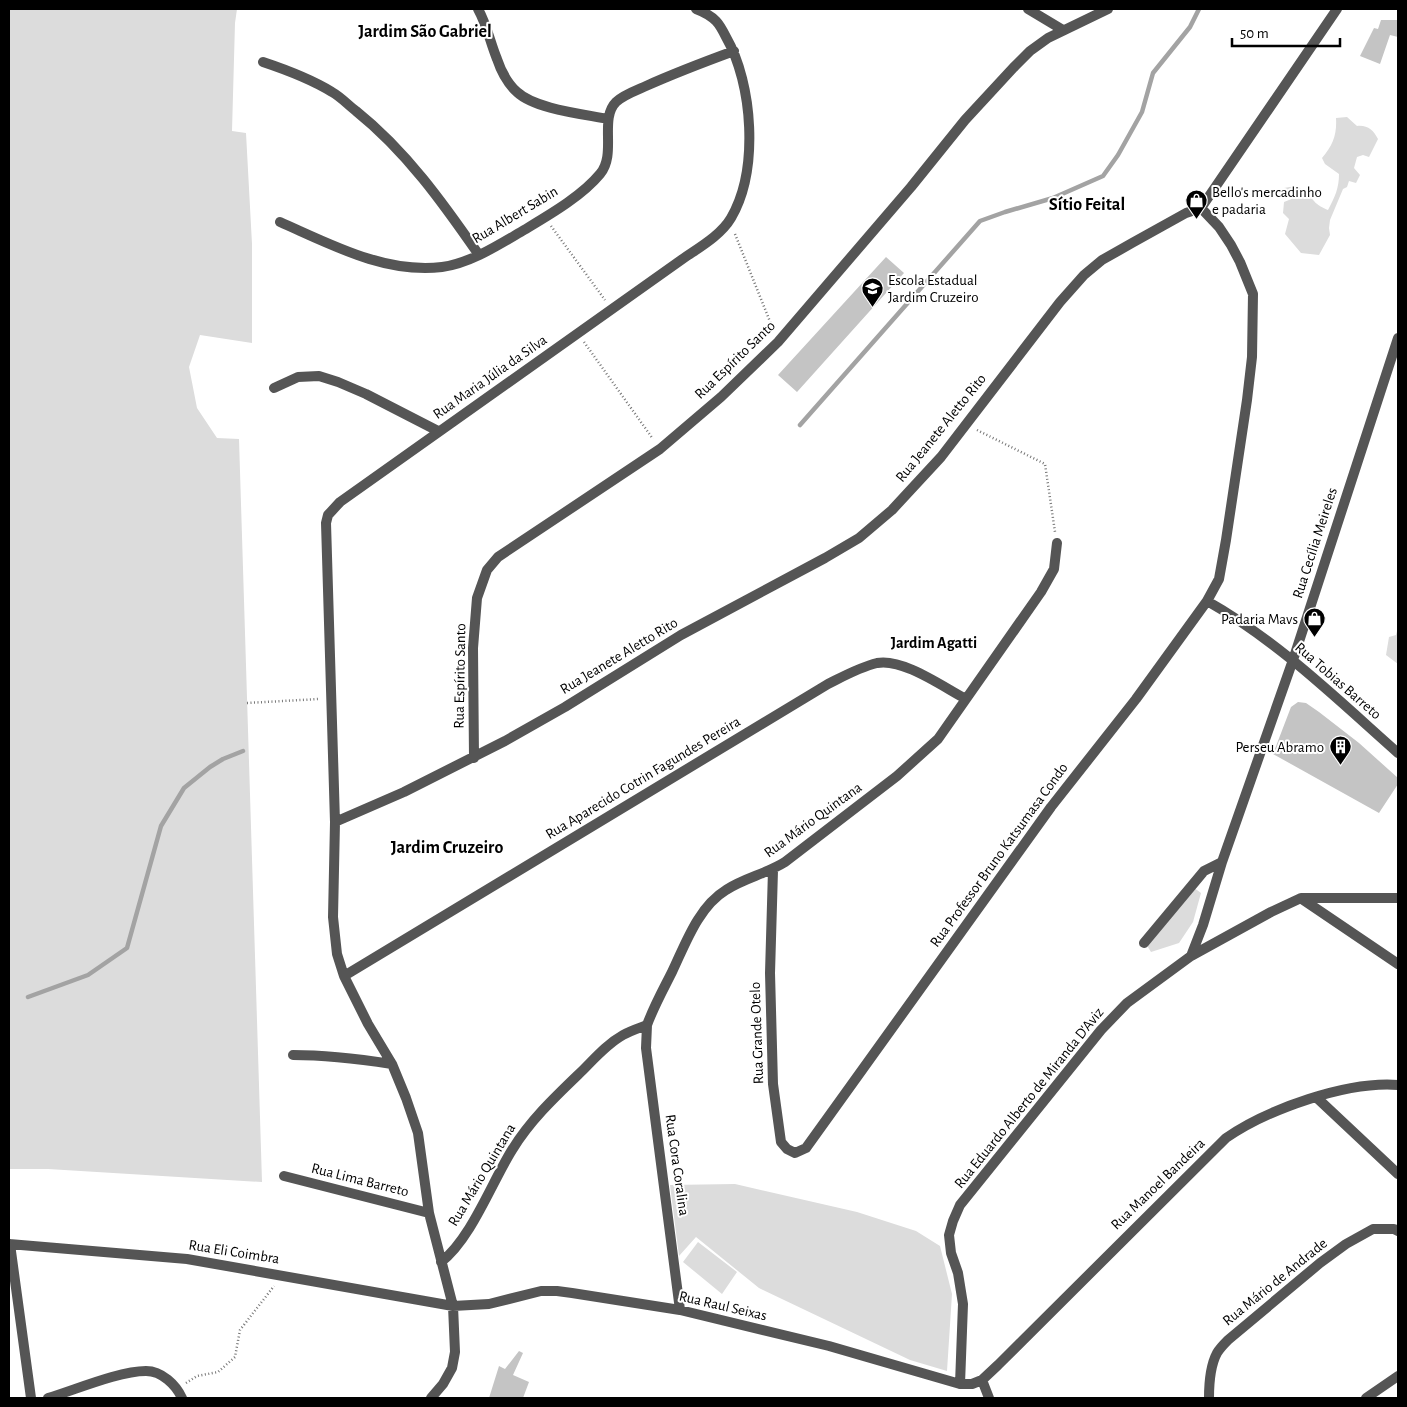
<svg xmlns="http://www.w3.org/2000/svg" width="1407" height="1407" font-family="'Alegreya Sans',sans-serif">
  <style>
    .green { fill: #dcdcdc }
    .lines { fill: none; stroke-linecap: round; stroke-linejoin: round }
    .stream { stroke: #a3a3a3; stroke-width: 4.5 }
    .building { fill: #c4c4c4 }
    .path { stroke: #777; stroke-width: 2.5; stroke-dasharray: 1 2.5; stroke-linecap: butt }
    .minor { stroke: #555; stroke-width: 10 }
    .labels { text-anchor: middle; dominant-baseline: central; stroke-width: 4; stroke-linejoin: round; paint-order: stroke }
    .poi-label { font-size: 15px; fill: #000; stroke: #fff; text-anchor: start }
    .street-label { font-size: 15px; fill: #000; stroke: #fff }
    .neighbourhood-label { font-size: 16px; font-weight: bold; fill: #000; stroke: #fff }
    .quarter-label { font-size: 18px; font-weight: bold; fill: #000; stroke: #fff }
  </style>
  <rect width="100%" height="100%" fill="#fff"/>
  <path class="green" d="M9,9H237L235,23L232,131L246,133L252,244V343L200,335L189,367L197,408L217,438L239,439L262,1182L48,1169H9Z
    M1347,117L1357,126C1368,125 1373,130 1378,139L1369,157L1363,155L1357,157L1354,168L1360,175L1356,183L1349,181L1347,187L1343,189L1330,220L1329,228L1330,235L1319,255L1301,253L1285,234L1289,219L1283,213L1284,202L1294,198L1283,196L1284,188C1302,184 1303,189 1314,201C1317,205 1323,208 1328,210C1335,197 1339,188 1339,174L1325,164L1322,158C1333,145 1337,135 1336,118Z
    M1398,627V664L1386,655L1389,637L1396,635Z
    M1193,887L1201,893L1193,922L1179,943L1151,952L1146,944Z
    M735,1184L857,1212L916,1231L940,1246L952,1294L947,1371L910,1360L759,1288L696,1237L679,1256L670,1185Z
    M698,1242L737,1272L722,1294L683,1262Z"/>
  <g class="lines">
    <path class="stream" d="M800,425L980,221L1005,212L1053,198L1103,176L1118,155L1142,112L1153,73L1190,27L1199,9
      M28,997L88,975L127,948L161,826L184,788L210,767L223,759L243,751"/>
  </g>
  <path class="building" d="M1381,20H1398V37L1390,35L1380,64L1360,56L1374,28L1378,29Z
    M886,257L904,273L797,392L778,375Z
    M1298,702L1306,703L1319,712L1359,743L1398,778V784L1379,813L1273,754L1291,707Z
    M519,1351L523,1353L513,1375L529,1382L523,1398H489L499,1366L505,1369Z"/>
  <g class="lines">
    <path class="path" d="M551,226L605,300
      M735,234L773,329
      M584,342L653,439
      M977,430L1045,464L1055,532
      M247,703L319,699
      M186,1383L197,1376L218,1372L235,1357L240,1330L274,1286"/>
    <path class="minor" d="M478,9C487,25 490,42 497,59C501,71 507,83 517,92C535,109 583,114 608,119
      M1028,9L1063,30
      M263,62C287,70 311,79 332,92C341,97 348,105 356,111C406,151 443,203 479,255
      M280,222C330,244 385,274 442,267C471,263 500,244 524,230C549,215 582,196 600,174C617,154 599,119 616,102C623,95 637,90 646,86C675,73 704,62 734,51
      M274,388L298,377L319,376L338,382L366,394L438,431
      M1207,601C1278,641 1337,699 1398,753
      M474,758L473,648L477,598L487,570L498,557L660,449L721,397L778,342L911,187L965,120L1015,66L1030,51L1048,38L1108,9
      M335,822L404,792L505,741L565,707L681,635L825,558L859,538L892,510L941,457L1060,302L1084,275L1102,260L1132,243L1186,213L1201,208L1337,9
      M773,870L770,973L773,1084L781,1142L787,1149L795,1153L806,1148L1051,807L1136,699L1207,601L1219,579L1226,540L1247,400L1252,357L1253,294L1240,262L1231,245L1219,227L1201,208
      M1302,899L1398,964
      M1144,943L1204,871L1222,862
      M1191,956L1203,925L1222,862L1293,660L1398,338
      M344,976L828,684C844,676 860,667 877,663C903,658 943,687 966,699
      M647,1025L646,1048L680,1310
      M293,1055C327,1055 359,1059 392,1064
      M1316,1097L1398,1174
      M284,1176L429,1213
      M9,1244L187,1259L453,1306L489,1304L541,1291H557L572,1293L680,1310L829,1346L960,1384H972L982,1380L998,1365L1226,1138C1268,1109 1347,1081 1398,1085
      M10,1244L31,1398
      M441,1262C471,1239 492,1182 512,1150C531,1119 557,1095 583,1070C595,1058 607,1044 623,1035C630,1031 639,1028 647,1025C654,1006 663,990 672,972C685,945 698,907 726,890C744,878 766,874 785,862L897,776L938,739L1041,592L1054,569L1057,543
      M982,1380L989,1398
      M960,1384L963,1304L958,1273L951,1253L949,1235L953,1221L960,1205L1101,1030L1127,1003L1191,956L1271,912L1301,898H1398
      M48,1398C75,1390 119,1371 146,1371C162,1371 176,1385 182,1398
      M431,1398L443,1384L452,1368L455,1352L453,1306L429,1213L418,1133L406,1098L392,1064L368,1024L344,976L337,954L333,917L335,822L326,523L328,515L340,502L684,258C700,247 721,235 731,218C759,170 753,84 726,37C723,31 720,25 716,21C710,15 704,12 696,9
      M1209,1398C1209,1384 1210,1366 1217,1353C1220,1348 1224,1344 1228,1340L1320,1263L1346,1244L1373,1229H1394L1398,1231
      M1366,1398L1398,1376"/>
  </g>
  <defs>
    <symbol id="shop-pin" viewBox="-11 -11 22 30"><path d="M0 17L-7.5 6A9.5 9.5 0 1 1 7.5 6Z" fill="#000" stroke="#fff"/><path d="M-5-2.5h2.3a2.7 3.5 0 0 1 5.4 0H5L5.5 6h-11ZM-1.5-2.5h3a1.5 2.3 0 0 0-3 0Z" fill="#fff"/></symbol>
    <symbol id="school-pin" viewBox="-11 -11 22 30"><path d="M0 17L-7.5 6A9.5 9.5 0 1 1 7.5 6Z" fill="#000" stroke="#fff"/><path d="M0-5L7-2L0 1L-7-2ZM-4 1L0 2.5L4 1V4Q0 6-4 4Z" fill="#fff"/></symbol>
    <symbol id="building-pin" viewBox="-11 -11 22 30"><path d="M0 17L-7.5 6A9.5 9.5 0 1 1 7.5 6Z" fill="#000" stroke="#fff"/><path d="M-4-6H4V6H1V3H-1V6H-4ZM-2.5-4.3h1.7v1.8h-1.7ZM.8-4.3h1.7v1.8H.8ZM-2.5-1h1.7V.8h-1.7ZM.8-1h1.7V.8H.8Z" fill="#fff"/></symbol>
  </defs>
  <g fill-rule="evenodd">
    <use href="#shop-pin" x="1184" y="188" width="25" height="34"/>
    <use href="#school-pin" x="860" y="276" width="25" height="34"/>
    <use href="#shop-pin" x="1302" y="606" width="25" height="34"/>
    <use href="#building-pin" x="1328" y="734" width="25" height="34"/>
  </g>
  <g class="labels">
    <g class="poi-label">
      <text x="1212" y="192">Bello's mercadinho<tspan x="1212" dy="17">e padaria</tspan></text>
      <text x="888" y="280">Escola Estadual<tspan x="888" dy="17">Jardim Cruzeiro</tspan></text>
      <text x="1298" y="619" text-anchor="end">Padaria Mavs</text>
      <text x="1324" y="747" text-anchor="end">Perseu Abramo</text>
    </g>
    <g class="street-label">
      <text transform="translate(515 215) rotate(-31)">Rua Albert Sabin</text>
      <text transform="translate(735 360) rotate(-44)">Rua Espírito Santo</text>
      <text transform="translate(490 377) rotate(-35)">Rua Maria Júlia da Silva</text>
      <text transform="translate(941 428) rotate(-51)">Rua Jeanete Aletto Rito</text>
      <text transform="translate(1315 543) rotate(-72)">Rua Cecília Meireles</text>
      <text transform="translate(619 656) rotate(-31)">Rua Jeanete Aletto Rito</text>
      <text transform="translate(460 676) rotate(-89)">Rua Espírito Santo</text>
      <text transform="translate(1338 681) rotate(41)">Rua Tobias Barreto</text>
      <text transform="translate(643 778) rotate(-31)">Rua Aparecido Cotrin Fagundes Pereira</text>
      <text transform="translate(813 820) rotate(-36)">Rua Mário Quintana</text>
      <text transform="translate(999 855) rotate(-54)">Rua Professor Bruno Katsumasa Condo</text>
      <text transform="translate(757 1033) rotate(-92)">Rua Grande Otelo</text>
      <text transform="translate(1029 1098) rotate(-51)">Rua Eduardo Alberto de Miranda D'Aviz</text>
      <text transform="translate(677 1165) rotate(82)">Rua Cora Coralina</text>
      <text transform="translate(482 1175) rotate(-59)">Rua Mário Quintana</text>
      <text transform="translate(360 1180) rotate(14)">Rua Lima Barreto</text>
      <text transform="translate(1158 1184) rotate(-44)">Rua Manoel Bandeira</text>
      <text transform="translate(234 1252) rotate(9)">Rua Eli Coimbra</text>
      <text transform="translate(1275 1282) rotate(-39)">Rua Mário de Andrade</text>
      <text transform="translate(723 1306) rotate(13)">Rua Raul Seixas</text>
    </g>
    <g class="neighbourhood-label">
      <text x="934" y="643">Jardim Agatti</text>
    </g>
    <g class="quarter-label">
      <text x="425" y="32">Jardim São Gabriel</text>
      <text x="1087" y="205">Sítio Feital</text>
      <text x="447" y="848">Jardim Cruzeiro</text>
    </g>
  </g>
  <rect width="1407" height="1407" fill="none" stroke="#000000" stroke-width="20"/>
  <path d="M1232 38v8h108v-8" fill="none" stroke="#000000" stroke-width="2.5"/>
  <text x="1240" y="38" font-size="15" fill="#000000" stroke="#ffffff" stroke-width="4" paint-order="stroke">50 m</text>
</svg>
